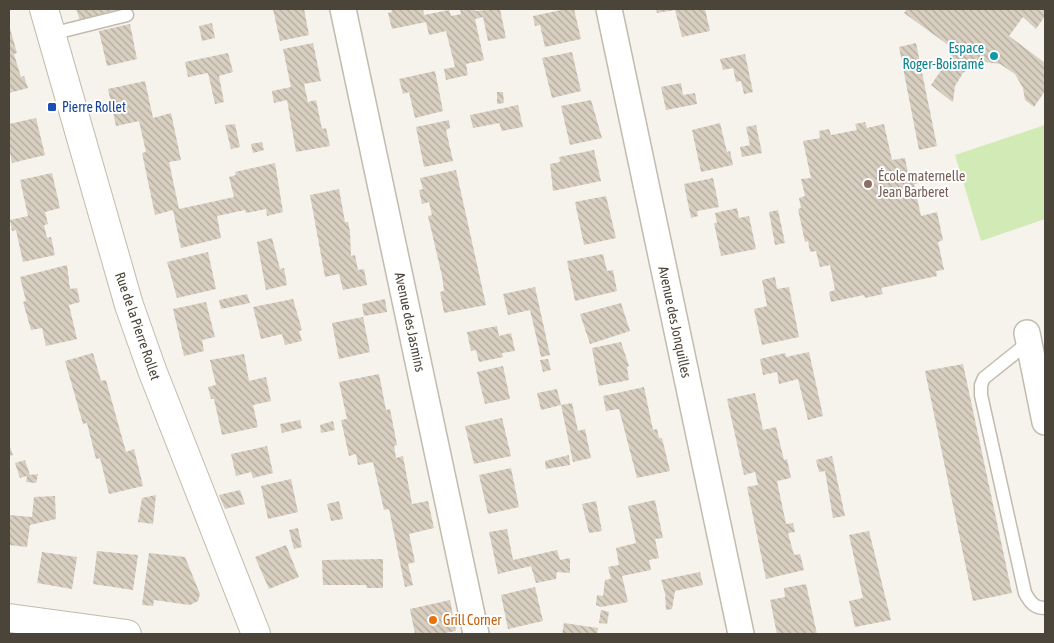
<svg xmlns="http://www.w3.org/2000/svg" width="1054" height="643" font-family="'Asap Condensed',sans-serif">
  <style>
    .green { fill: #d2eab5 }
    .building { fill: url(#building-back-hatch) }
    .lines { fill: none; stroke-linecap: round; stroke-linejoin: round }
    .service-casing { stroke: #c2bbae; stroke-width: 15 }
    .minor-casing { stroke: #c2bbae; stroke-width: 28 }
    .tertiary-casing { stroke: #c2bbae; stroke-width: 30 }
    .service { stroke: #fff; stroke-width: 12 }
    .minor { stroke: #fff; stroke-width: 25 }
    .tertiary { stroke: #fff; stroke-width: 28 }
    .culture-dot { fill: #0f9aa8; stroke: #fff; stroke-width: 2 }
    .transit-dot { fill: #1a4fb4; stroke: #fff; stroke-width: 2 }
    .education-dot { fill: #8d6e63; stroke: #fff; stroke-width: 2 }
    .food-dot { fill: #e8710a; stroke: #fff; stroke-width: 2 }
    .labels { text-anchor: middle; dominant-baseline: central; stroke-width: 4; stroke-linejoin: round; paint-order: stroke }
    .culture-label { font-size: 14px; fill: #0d838f; stroke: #fff; text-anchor: end }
    .transit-label { font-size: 14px; fill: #164399; stroke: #fff; text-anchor: start }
    .education-label { font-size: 14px; fill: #785e54; stroke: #fff; text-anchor: start }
    .street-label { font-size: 14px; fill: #4b4439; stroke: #fff }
    .food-label { font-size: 14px; fill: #c56008; stroke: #fff; text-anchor: start }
  </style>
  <defs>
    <pattern id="building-back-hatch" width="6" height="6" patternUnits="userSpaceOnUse" patternTransform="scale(1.25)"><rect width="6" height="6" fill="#d8cfc1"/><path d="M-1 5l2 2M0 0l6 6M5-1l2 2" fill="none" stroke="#b1aa9e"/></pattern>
  </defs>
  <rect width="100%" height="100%" fill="#f6f3ec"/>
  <path class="green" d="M1045,125V219L981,241L955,155Z"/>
  <path class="building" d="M76,9H119L80,20Z
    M273,9H304L309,35L280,41Z
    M391,9H423L424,15L449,10L451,16L461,14L460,9H475V11L500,9L506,38L488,41L483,17L475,19L484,60L466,64L468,75L446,80L444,69L455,67L446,31L429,35L426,22L392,29L388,13L392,12Z
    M566,9H574L581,39L545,47L540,25L535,26L533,16Z
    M656,9H705L710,31L682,37L675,10L657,13Z
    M907,9H1045V16L1036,29L1023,17L1009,36L1045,63V91L1034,107L1025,100L1023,88L1015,74L1000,64L985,62L974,65L963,73L955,86L953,102L951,101L931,85L955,50L904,13Z
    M212,23L215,38L202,41L199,26Z
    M130,24L137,59L107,66L99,31Z
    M9,25L17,53L14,54L17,64L21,77L24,76L28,88L9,93Z
    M313,43L321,81L304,84L308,102L316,100L322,129L326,128L330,146L296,152L287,100L274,103L272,91L291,87L283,49Z
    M916,43L937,146L919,150L899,47Z
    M572,52L581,91L552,98L542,58Z
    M228,53L233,72L219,76L224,102L215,104L208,73L188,77L185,62Z
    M745,54L753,92L744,94L741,81L736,82L733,68L723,70L720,59Z
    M435,71L443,111L415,118L409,92L403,94L399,79Z
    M145,81L153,118L171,113L181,160L169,162L179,209L234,197L229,177L236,175L235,172L275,163L283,212L267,216L266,209L246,213L245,210L217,216L221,238L181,248L173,210L155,215L142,153L146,152L139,121L116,126L108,89Z
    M681,83L683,95L695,93L697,104L666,110L661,87Z
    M497,92H503L504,103L497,104Z
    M591,100L602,138L570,145L561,106Z
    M518,105L523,127L502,131L499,123L473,128L470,115Z
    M36,118L45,155L12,163L9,147V124Z
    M449,120L450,128L446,130L453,161L424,167L416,127Z
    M865,122L867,128L884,124L892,160L905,158L908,173L915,172L917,184H914L921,216L937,212L943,240L938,242L944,270L936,271L937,276L881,288L883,294L865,298L864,295L831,302L829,292L835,290L830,265L820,267L816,251L810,252L808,241L805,242L798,209L801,208L799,198L805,196L801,179L811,178L803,141L820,138L819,131L829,129L831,135L857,130L855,124Z
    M720,123L727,152L730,151L733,165L701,172L692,130Z
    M235,124L240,147L231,149L225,125Z
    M756,125L762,153L742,157L740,147L750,145L746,127Z
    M262,142L264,150L253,153L251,144Z
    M594,150L601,181L553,191L550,164L560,162L559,157Z
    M456,170L486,305L444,313L440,292L444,291L442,276L428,216L432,215L429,202L422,204L419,190L423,189L420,178Z
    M52,173L60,208L45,212L48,224L44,225L47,238L51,237L55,255L23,262L16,230L12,231L10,220L28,216L20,180Z
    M713,178L719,207L697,211L698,216L691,218L684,184Z
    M339,189L345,222H348L350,232L351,256L355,255L358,270L364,269L367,285L343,290L339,274L325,277L310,195Z
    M606,196L616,238L584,245L575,202Z
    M737,208L739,218L749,216L756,249L721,256L714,223H717L715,213Z
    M778,210L785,243L775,245L769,212Z
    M272,238L280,269L284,268L287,285L266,290L257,242Z
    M208,252L216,289L177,298L167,262Z
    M603,254L607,271L613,270L617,291L575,301L567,261Z
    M67,265L70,289L77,288L80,302L69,305L77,339L46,346L42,328L31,330L23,302L26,301L20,277Z
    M775,277L777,289L789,287L799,337L762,345L754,309L767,306L762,280Z
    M535,287L550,355L541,357L530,310L508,315L503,294Z
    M247,294L250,303L221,309L219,300Z
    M293,299L302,330L299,331L302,341L285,345L282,334L261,339L253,307Z
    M385,299L387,312L364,316L362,304Z
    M206,302L215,337L202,340L204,351L184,356L173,309Z
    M621,303L630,331L590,344L580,314Z
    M363,317L370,352L339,359L332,323Z
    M497,326L499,336L511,333L515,351L502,353L503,357L479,362L476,350L471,351L467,332Z
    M621,342L629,366L627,367L629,380L599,386L592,348Z
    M809,352L823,416L808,420L798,379L779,384L777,372L763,375L760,359L785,353L786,357Z
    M93,353L101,381L106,380L126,452L134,449L143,486L109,494L100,458L96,459L87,423L83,424L65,361Z
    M244,354L249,381L266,377L271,401L253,405L258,427L222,435L214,399H211L208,387L216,385L210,360Z
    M548,359L551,370L543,372L540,360Z
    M963,364L1012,593L973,601L925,371Z
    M503,366L510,399L485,404L477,372Z
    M379,374L386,410L390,409L397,445L394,446L396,458L403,456L412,504L428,501L434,528L409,534L415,562L408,564L413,585L405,587L389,509L384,510L373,462L358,465L356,454L349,456L341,420L347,419L339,382Z
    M644,387L653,430L657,429L659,438H662L670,471L637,478L619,409L606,411L603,396Z
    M557,389L561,405L541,410L537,393Z
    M755,393L763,430L776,427L784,460L787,459L791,478L777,481L786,524L793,523L795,532L788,533L794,555L800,554L804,570L766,579L747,487L758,485L755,472L744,475L727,399Z
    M572,403L578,431L585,429L591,458L573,462L561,405Z
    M502,418L511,456L474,464L465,426Z
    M300,420L302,428L282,433L280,424Z
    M333,421L335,430L321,433L320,425Z
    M9,444L13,455L9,456Z
    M267,446L273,473L253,478L251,472L236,476L231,454Z
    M569,455L570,465L546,469L545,461Z
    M832,456L845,516L833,518L825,471L819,472L816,460Z
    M25,460L30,475L38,474L36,483L26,482L27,476L20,478L15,463Z
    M511,468L519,507L488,514L479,475Z
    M291,479L298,512L268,519L261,486Z
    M240,490L245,504L225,509L219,495Z
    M156,495L153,524L138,522L142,498Z
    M55,496L56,519L30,525L27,547L9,545V515L32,517L34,497Z
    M655,500L663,538L655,539L659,558L649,560L651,570L622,576L628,602L601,607L596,605L597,595L603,596L605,580L611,579L608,567L619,565L616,548L636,543L628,506Z
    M339,501L343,519L331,521L327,504Z
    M596,501L602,531L589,533L582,504Z
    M298,528L302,547L294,549L289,530Z
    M507,529L513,560L557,550L560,560L570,558V573L557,572L556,579L536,583L531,566L498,574L489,532Z
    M869,531L891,620L855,627L849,601L863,598L849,535Z
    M286,545L299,577L269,589L255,557Z
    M97,551L138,555L133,590L93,584Z
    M42,552L77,557L72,589L37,583Z
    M149,553L185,557L200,594L198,601L190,605L154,600L153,606L142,605Z
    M383,559V588H367L366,585H323L322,560Z
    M700,572L703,585L675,591L672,609L666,610L665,593L661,580Z
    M806,584L817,634H777L770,600L785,597L784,588Z
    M535,587L543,621L508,629L501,595Z
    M450,600L456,631L440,634H415L410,609Z
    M601,610L609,612L607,624L599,623Z
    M564,623L598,628L597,634H562Z"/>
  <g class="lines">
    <defs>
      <path id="service" d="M51,34L127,15
        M1029,342L984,378L981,385V395L1025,593C1030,602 1034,608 1045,608"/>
      <path id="minor" d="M343,9L476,634
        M609,9L741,634
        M1027,333L1045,422"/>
      <path id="tertiary" d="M44,9L129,305L152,370L256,634
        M9,618L127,634"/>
    </defs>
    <use href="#service" class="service-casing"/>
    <use href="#minor" class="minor-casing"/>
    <use href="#tertiary" class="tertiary-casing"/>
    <use href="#service" class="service"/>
    <use href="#minor" class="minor"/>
    <use href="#tertiary" class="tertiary"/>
  </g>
  <circle class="culture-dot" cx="994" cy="56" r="5"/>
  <rect class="transit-dot" x="47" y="102" width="10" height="10" rx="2.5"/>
  <circle class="education-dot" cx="868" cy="184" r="5"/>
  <circle class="food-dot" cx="433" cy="620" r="5"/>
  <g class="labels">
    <g class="culture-label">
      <text x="984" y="48">Espace<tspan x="984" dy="16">Roger-Boisramé</tspan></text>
    </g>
    <g class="transit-label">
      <text x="62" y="107">Pierre Rollet</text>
    </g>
    <g class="education-label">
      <text x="878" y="176">École maternelle<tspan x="878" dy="16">Jean Barberet</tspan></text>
    </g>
    <g class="street-label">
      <text transform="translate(410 322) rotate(78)">Avenue des Jasmins</text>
      <text transform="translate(675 322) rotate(78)">Avenue des Jonquilles</text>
      <text transform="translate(138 326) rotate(71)">Rue de la Pierre Rollet</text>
    </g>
    <g class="food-label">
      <text x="443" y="620">Grill Corner</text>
    </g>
  </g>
  <rect width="1054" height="643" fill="none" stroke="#4b4439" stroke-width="20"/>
</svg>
